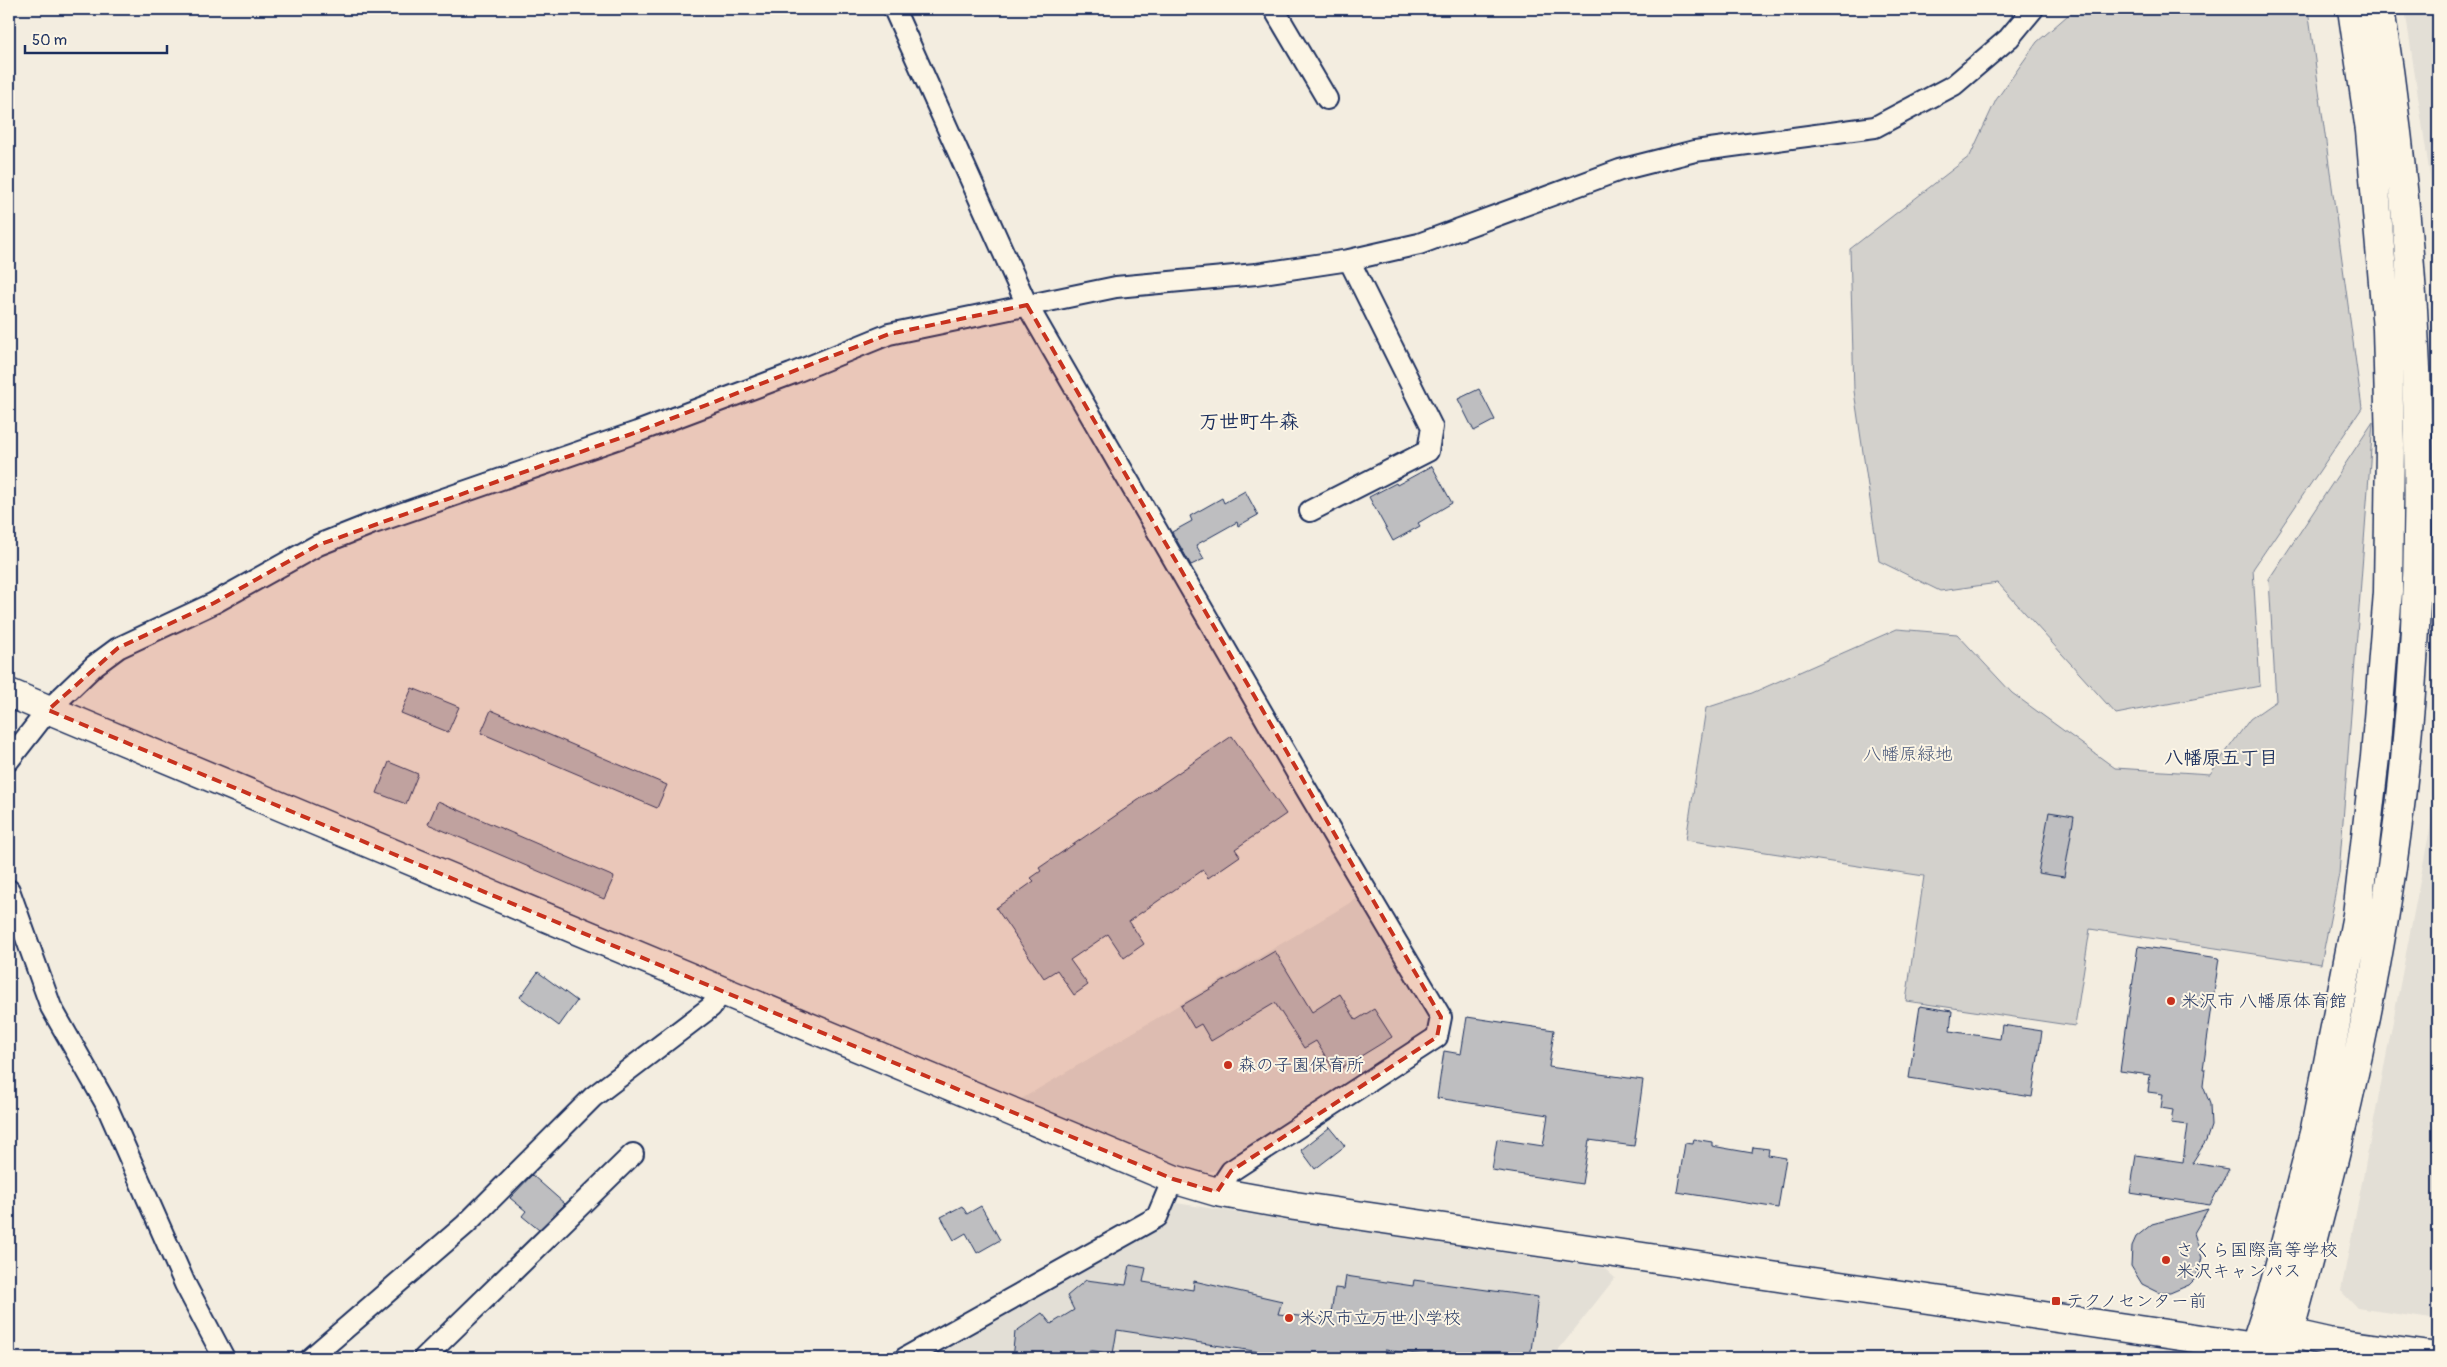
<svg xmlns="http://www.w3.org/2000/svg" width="2447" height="1367" font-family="Pangolin,'Klee One',sans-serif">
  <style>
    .built { fill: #e3dfd6 }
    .green { fill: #d3d1cc; stroke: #778095 }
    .building { fill: #bebec0; stroke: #1b2f5e }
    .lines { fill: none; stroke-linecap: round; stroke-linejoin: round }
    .street-casing { stroke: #1b2f5e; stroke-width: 24 }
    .secondary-casing { stroke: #1b2f5e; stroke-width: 31 }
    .street { stroke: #fcf5e5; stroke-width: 20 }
    .secondary { stroke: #fcf5e5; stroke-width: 28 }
    .marked { fill: #c8321e; fill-opacity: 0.2; stroke: #c8321e; stroke-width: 4; stroke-dasharray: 10 6; stroke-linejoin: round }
    .poi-dot { fill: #c8321e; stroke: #fcf5e5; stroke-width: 2 }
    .labels { text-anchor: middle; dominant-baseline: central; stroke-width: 4; stroke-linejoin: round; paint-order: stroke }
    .park-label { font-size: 18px; fill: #49587a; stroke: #fcf5e5 }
    .poi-label { font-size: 18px; fill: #1b2f5e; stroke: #fcf5e5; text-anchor: start }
    .neighbourhood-label { font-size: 19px; font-weight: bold; fill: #1b2f5e; stroke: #fcf5e5 }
    .quarter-label { font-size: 20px; font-weight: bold; fill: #1b2f5e; stroke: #fcf5e5 }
  </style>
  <rect width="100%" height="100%" fill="#f3ede0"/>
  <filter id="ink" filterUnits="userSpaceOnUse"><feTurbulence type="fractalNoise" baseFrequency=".02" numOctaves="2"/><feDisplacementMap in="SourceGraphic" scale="10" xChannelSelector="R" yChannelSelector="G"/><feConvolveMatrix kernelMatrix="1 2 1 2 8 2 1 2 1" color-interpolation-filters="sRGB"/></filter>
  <g filter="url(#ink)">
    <path class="built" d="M2405,9H2438V230Z
      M2438,700V1320L2357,1308L2341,1291L2435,803Z
      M1358,898L1432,1021L1431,1029L1225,1168L1202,1173L1018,1101Z
      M1169,1202L1604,1268L1615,1278L1552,1358H926L1161,1221Z"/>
    <path class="green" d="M2075,9H2308L2362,408L2253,569L2260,686L2116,714L1998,583L1940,591L1879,561L1854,391L1850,249L1970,156L1996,100L2037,42Z
      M2373,422L2339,874L2321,964L2090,929L2075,1026L1906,1001L1924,876L1686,840L1706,708L1752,693L1897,629L1957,634L2012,693L2115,768L2210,774L2250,719L2276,701L2269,579Z"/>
    <path class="building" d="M1479,389L1495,420L1474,431L1458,399Z
      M1432,466L1452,503L1418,523L1420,526L1393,541L1369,497L1396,483L1397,485Z
      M1245,491L1258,515L1238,526L1237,522L1196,545L1204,559L1191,565L1172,532L1192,521L1190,516L1222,498L1224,503Z
      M412,688L459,707L448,732L401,713Z
      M491,710L667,785L657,808L481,733Z
      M1232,736L1286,814L1235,849L1240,856L1208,878L1203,870L1129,921L1144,944L1124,958L1108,934L1070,960L1088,985L1074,995L1057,970L1044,978L996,908L1034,881L1031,878L1041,871L1039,868Z
      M389,762L418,774L406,804L377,793Z
      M438,801L614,877L604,899L428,824Z
      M2049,812L2074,816L2064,877L2038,873Z
      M2138,946L2219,958L2203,1069H2205L2203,1086L2210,1104L2211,1126L2206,1141L2192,1163L2229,1169L2210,1205L2130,1193L2136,1155L2183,1162L2188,1125L2171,1123L2173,1110L2161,1108L2163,1094L2148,1092L2150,1075L2120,1071Z
      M1275,951L1312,1012L1340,994L1356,1020L1374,1009L1392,1037L1335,1072L1316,1041L1304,1048L1275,1003L1211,1041L1201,1024L1194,1028L1181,1006Z
      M538,972L577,1001L559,1026L520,997Z
      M1920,1006L1952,1011L1950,1031L2000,1039L2002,1025L2042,1031L2032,1097L1909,1078Z
      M1467,1017L1554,1030L1549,1067L1643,1080L1634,1146L1589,1140L1582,1184L1492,1170L1497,1139L1543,1146L1548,1115L1437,1098L1444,1051L1461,1054Z
      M1330,1127L1345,1146L1315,1169L1301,1150Z
      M1694,1139L1712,1142V1146L1752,1153L1753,1147L1769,1149L1768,1155L1786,1158L1778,1208L1677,1192L1685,1143L1693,1144Z
      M532,1175L565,1204L539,1230L522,1216L526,1211L510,1198Z
      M962,1206L967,1214L981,1206L1000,1240L977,1253L966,1233L954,1240L941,1217Z
      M2208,1209L2194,1233L2202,1258L2196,1278L2189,1285L2170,1293H2160L2142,1284L2131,1266L2132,1246L2136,1237L2152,1224Z
      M1130,1265L1146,1268L1143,1282L1193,1290L1194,1281L1282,1301L1278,1314L1330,1319L1335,1288L1344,1289L1346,1276L1413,1286L1414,1280L1538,1297L1530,1358H1448L1385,1350L1384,1358H1299L1117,1330L1113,1354L1089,1350L1088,1358H1012L1015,1332L1042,1313L1051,1324L1074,1310L1067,1296L1086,1280L1126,1285Z"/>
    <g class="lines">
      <defs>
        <path id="street" d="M894,9L1027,305L1305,787L1441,1017L1437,1037L1231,1171L1217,1192
          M1274,9L1327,99
          M1310,511L1428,451L1432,427L1349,260
          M9,760L48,710L95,665L118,648L214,603L318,545L371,524L637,432L791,374L889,334L1116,287L1256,274L1349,260L1419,244L1620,170L1695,151L1875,127L1954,85L2009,38L2033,9
          M9,890L51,1007L105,1102L185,1284L224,1358
          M311,1358L465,1225L593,1097L711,1007L722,992
          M424,1358L633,1154
          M905,1358L1157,1217L1173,1179"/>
        <path id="secondary" d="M9,693L1173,1179L1217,1192L1295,1206L2255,1347L2277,1358
          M2273,1340L2289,1333L2329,1342L2438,1357
          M2251,1358L2272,1294L2315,1129L2357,915L2375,757L2388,592L2390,444L2387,329L2370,131L2352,9
          M2281,1358C2298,1306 2310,1252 2324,1199C2356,1075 2382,950 2398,823C2432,552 2422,277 2380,9"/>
      </defs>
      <use href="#street" class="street-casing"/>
      <use href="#secondary" class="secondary-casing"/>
      <use href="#street" class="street"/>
      <use href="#secondary" class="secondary"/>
    </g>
  </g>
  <path class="marked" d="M1027,305L1441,1017L1437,1037L1231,1171L1217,1192L1173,1179L48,710L118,648L214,603L318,545L637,432L889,334Z"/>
  <g class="poi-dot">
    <circle cx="2171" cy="1001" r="5"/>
    <circle cx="1228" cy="1065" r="5"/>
    <circle cx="2166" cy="1260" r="5"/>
    <rect x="2051" y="1296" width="10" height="10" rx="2.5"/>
    <circle cx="1289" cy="1318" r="5"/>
  </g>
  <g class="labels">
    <g class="park-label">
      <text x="1908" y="754">八幡原緑地</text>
    </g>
    <g class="poi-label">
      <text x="2181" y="1001">米沢市 八幡原体育館</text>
      <text x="1238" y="1065">森の子園保育所</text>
      <text x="2176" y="1250">さくら国際高等学校<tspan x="2176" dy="21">米沢キャンパス</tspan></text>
      <text x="2066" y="1301">テクノセンター前</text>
      <text x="1299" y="1318">米沢市立万世小学校</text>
    </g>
    <g class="neighbourhood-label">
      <text x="2221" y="758">八幡原五丁目</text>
    </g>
    <g class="quarter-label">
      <text x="1249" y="421">万世町牛森</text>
    </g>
  </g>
  <rect width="2447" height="1367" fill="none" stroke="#fcf5e5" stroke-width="30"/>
  <rect x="15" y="15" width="2417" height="1337" fill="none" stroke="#1b2f5e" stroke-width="2" filter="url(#ink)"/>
  <path d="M25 45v8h142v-8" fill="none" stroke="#1b2f5e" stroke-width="2.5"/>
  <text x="32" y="45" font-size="15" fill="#1b2f5e" stroke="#fcf5e5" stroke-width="4" paint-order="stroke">50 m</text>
</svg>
